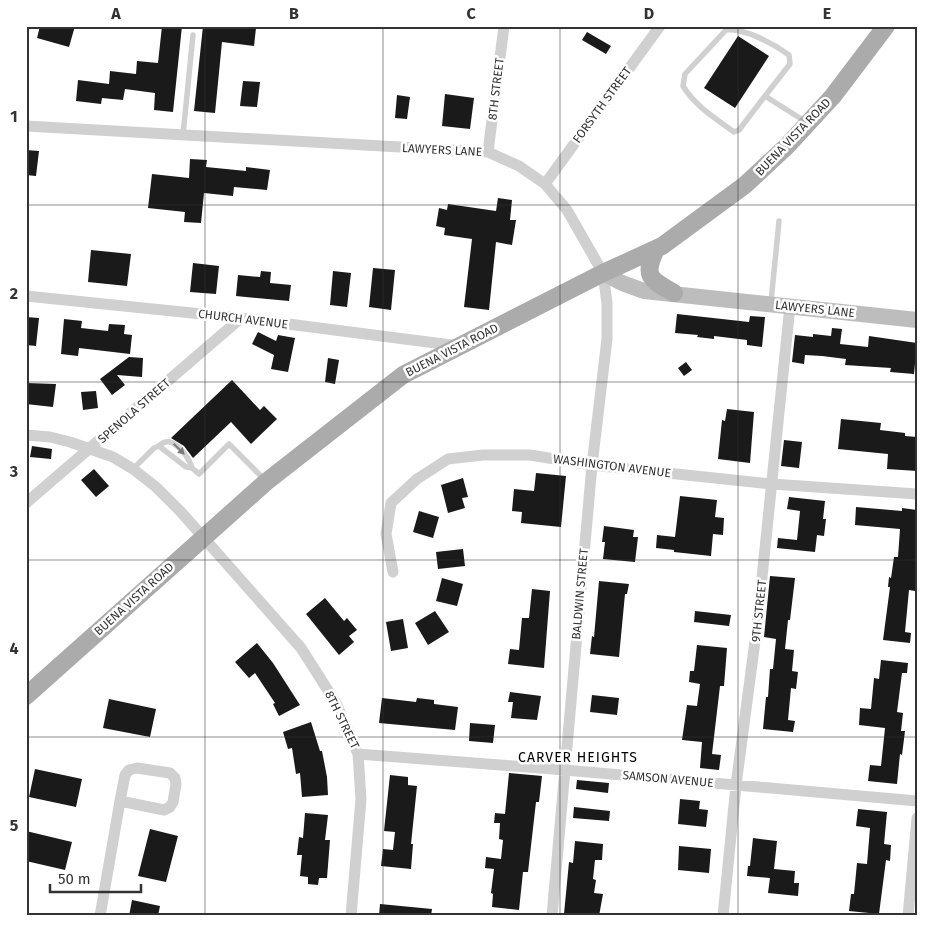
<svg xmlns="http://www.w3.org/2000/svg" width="943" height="942" font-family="'Fira Sans',sans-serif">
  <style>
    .building { fill: #1a1a1a }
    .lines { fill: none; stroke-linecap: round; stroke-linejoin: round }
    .lane { stroke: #d0d0d0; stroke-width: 5.5 }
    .street { stroke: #d0d0d0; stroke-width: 11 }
    .secondary { stroke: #bdbdbd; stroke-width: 16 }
    .primary { stroke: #ababab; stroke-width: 18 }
    .oneway { fill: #7a7a7a }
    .grid { fill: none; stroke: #333; stroke-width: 1; stroke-opacity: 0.55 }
    .labels { text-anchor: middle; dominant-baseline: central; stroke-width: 5; stroke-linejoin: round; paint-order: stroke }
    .street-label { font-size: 12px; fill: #333; stroke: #fff }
    .neighbourhood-label { font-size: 14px; letter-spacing: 1px; fill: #000; stroke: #fff }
    .neatline { fill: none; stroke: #333; stroke-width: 2 }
    .grid-label { font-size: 16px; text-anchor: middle; font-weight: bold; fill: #333 }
  </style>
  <rect width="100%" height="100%" fill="#fff"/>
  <path class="building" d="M40,26H75L69,47L37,38Z
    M162,26H182L173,112L154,110L155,93L125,89L123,100L102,98L101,104L76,101L78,80L109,84L110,71L136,74L137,61L158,63Z
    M203,26L256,28L254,46L222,42L215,113L194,111Z
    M587,32L611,46L606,54L582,40Z
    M738,36L769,56L735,108L704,88Z
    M243,81L260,82L257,107L240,106Z
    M445,94L474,98L470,129L442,126Z
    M397,95L410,97L407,119L395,118Z
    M26,150L39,151L36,176L26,175Z
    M190,159L207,160L206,167L246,171V167L270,170L267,190L234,187L233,196L204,193L201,223L184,222L185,212L148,208L152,174L189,178Z
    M498,198L512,200L510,220H516L512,245L496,242L489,310L464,307L472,239L444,235L445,228L436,226L439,208L447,210L448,204L496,211Z
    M91,250L131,254L127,286L88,282Z
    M193,263L219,266L216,294L190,292Z
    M373,268L395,270L391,310L369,307Z
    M261,271L271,272L270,283L291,285L289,301L236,296L238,275L260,277Z
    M333,271L351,273L347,307L330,305Z
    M677,314L749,322L750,316L765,317L762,347L747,345V340L714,336V339L697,337L698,335L675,333Z
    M26,317L39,318L36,346L26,345Z
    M64,319L82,321L81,328L108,331L109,324L125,325L124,334L132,335L130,354L79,348L78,356L61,354Z
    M832,328L842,329L840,344L868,347L869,336L917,343L914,374L890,372L891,368L845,365L846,359L822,356L805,355L804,364L792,362L795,335L813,337V334L831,336Z
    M258,332L276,341L278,335L295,338L288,372L271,369L274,355L252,344Z
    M129,357L143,358L142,377L117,375L125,385L112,395L100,379Z
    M328,358L339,360L335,384L325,382Z
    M686,362L692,370L684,376L678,368Z
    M232,380L260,410L264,406L277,419L251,444L231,422L193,458L184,446L171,438Z
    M26,383L56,384L53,407L26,404Z
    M96,391L98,408L83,410L81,392Z
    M727,409L754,412L750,463L718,459L722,420L725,421Z
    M841,419L881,423L880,430L905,433V436L917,437V471L887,469L888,454L838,449Z
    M784,440L802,442L799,468L781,466Z
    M32,446L52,449L51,459L30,457Z
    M94,469L109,486L96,497L81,480Z
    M536,473L566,476L561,527L521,523L522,512L512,511L514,489L534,491Z
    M463,478L468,497L462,498L465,508L448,513L441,485Z
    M680,496L717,500L715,517L724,518L723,535L713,534L711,556L674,552V550L656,548L657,535L675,537Z
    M789,497L825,501L823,519H826L824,536L817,535L815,552L777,548L778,538L797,540L800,511L787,509Z
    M856,507L902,511V508L917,510V575L915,591L909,590L905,632L911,633L910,643L883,640L890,587H888L889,577L891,578L894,557H898L900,529L855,525Z
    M419,511L439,517L433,538L413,532Z
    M604,526L634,530L633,537H638L635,562L603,559L605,542H602Z
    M463,549L465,566L438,569L436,552Z
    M770,576L795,578L790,620H788L785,649L794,650L792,671L798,672L796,689L791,688L788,720L795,721L793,732L763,729L766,697H768L770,669H773L776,639L764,637Z
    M442,578L463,584L457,606L436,601Z
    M599,581L629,584L627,594H625L619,657L590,654L592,636L594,637Z
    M532,589L550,591L544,668L508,664L510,649L519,650L522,618H529Z
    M325,598L344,621L347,618L357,630L349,636L354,642L339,655L306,614Z
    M435,611L449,632L428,645L415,623Z
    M695,611L731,615L729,626L694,622Z
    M403,619L408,648L391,651L386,622Z
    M257,643L273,663L300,705L279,716L273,704L275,703L255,673L249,678L235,662Z
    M697,645L727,648L724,686H720L712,754L721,755L719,770L700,768L702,742L682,740L687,705L697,706L700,684L689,682L690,671H694Z
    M881,660L908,663L907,673H902L897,712L903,713L901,731H905L902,755L900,754L897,784L868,781L870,765L881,766L885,728L859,725L860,708L871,709L874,678L879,679Z
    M510,692L541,696L537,720L511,718L513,702H508Z
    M592,695L619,698L617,715L590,712Z
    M382,698L416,702L417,698L434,700V704L458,707L455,730L379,723Z
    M109,699L156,709L150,737L103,728Z
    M311,722L320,751H322L327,777L328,795L302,797L300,773L296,774L292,748L288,749L283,732Z
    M470,723L495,725L493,743L469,741Z
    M35,769L82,779L76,807L29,797Z
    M509,773L542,776L539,802H536L528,872H523L519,910L492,907L493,894L491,893L494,869L485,868L486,857L501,859L503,840L499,839L500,823H494L495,813L505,814Z
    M390,775L408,777V785L417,786L411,844H413L411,869L381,866L383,849L393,850L395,832L384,831Z
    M577,780L609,783L608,793L576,789Z
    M680,799L700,801L699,809L708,810L706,827L678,824Z
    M574,807L610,811L609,821L573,818Z
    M858,809L887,812L884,844L891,845L890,861L886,860L879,914L849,911L851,894H854L857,863L867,864L870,828L856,826Z
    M305,813L328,815L325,840H330L327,878H319L318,885L308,884V877L300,876L302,855H297L299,837L303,838Z
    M150,829L178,836L166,882L138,876Z
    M26,831L72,842L65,870L26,861Z
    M753,838L777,841L774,869L795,871L794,883H799L798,896L768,893L770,878L747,876L748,866H750Z
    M575,841L603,844L602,860H595L593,879L596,880L594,893L603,894L599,916L564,914L569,862L573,863Z
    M679,846L711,849L709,873L678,870Z
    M132,900L160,906L158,916H129Z
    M380,904L432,909L431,916H379Z"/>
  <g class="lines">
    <path class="lane" d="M765,96L790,64L789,55C774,44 745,28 726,30L685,74L683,86C695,106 715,118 734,132L739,130L765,96L806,122
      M183,135L193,35
      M771,302L779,221
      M159,446C162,443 166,441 170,442C180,445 190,460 192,468
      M133,469L154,448L159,446L186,467L192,468L199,474L229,444L265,480"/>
    <path class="street" d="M26,126L488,152L519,166L545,184L567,210L603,273L607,303V339L592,465L552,916
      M488,152L504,26
      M545,184L660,26
      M26,296L241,318L459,346
      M26,435L50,437L70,442L113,457L133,469L156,487L181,512L301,648L336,703L358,754L361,799L351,916
      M26,503L241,318
      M393,572L386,534L391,503L417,479L448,459L483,455H530L592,465L772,484L917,494
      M358,754L565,770L917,801
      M100,916L120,801L125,775L129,770L137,768L170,773L175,778L176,784L173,802L170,807L164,810L120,801
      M723,916L736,785L757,626L790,306
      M908,916L917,818"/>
    <path class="secondary" d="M603,273L622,283L644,291L917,320"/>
    <path class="primary" d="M656,249C643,277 650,279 674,293
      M26,696L266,482L403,375L603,273L662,246L745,185L787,146L833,96L886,26"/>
  </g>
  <defs><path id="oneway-solid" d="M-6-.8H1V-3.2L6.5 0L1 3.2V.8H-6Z" transform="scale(1.25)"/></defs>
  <use class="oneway" href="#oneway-solid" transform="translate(179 449) rotate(44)"/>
  <path class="grid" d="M205,26V916M383,26V916M560,26V916M738,26V916M26,205H917M26,382H917M26,560H917M26,737H917"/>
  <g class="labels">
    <g class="street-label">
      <text transform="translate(496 89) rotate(-83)">8TH STREET</text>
      <text transform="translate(602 105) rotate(-54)">FORSYTH STREET</text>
      <text transform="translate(793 137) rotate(-46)">BUENA VISTA ROAD</text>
      <text transform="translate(442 150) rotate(3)">LAWYERS LANE</text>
      <text transform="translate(815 309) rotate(6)">LAWYERS LANE</text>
      <text transform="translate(243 319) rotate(7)">CHURCH AVENUE</text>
      <text transform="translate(452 350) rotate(-27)">BUENA VISTA ROAD</text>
      <text transform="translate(134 411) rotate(-41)">SPENOLA STREET</text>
      <text transform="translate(612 466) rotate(7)">WASHINGTON AVENUE</text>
      <text transform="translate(580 594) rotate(-85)">BALDWIN STREET</text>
      <text transform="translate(134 599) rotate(-42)">BUENA VISTA ROAD</text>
      <text transform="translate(759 611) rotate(-84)">9TH STREET</text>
      <text transform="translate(342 720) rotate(64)">8TH STREET</text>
      <text transform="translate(668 779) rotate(5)">SAMSON AVENUE</text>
    </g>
    <g class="neighbourhood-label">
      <text x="578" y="757">CARVER HEIGHTS</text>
    </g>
  </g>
  <rect width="943" height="942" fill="none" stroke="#ffffff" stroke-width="55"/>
  <path d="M50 884v8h91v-8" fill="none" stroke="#333333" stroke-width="2.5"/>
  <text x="58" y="884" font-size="15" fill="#333333" stroke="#ffffff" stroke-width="4" paint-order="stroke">50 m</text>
  <rect x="28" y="28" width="888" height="886" class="neatline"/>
  <g class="grid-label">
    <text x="116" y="19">A</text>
    <text x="294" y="19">B</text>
    <text x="471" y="19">C</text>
    <text x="649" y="19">D</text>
    <text x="827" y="19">E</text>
    <text x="14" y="122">1</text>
    <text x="14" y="299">2</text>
    <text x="14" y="477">3</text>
    <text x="14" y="654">4</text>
    <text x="14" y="831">5</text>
  </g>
</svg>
